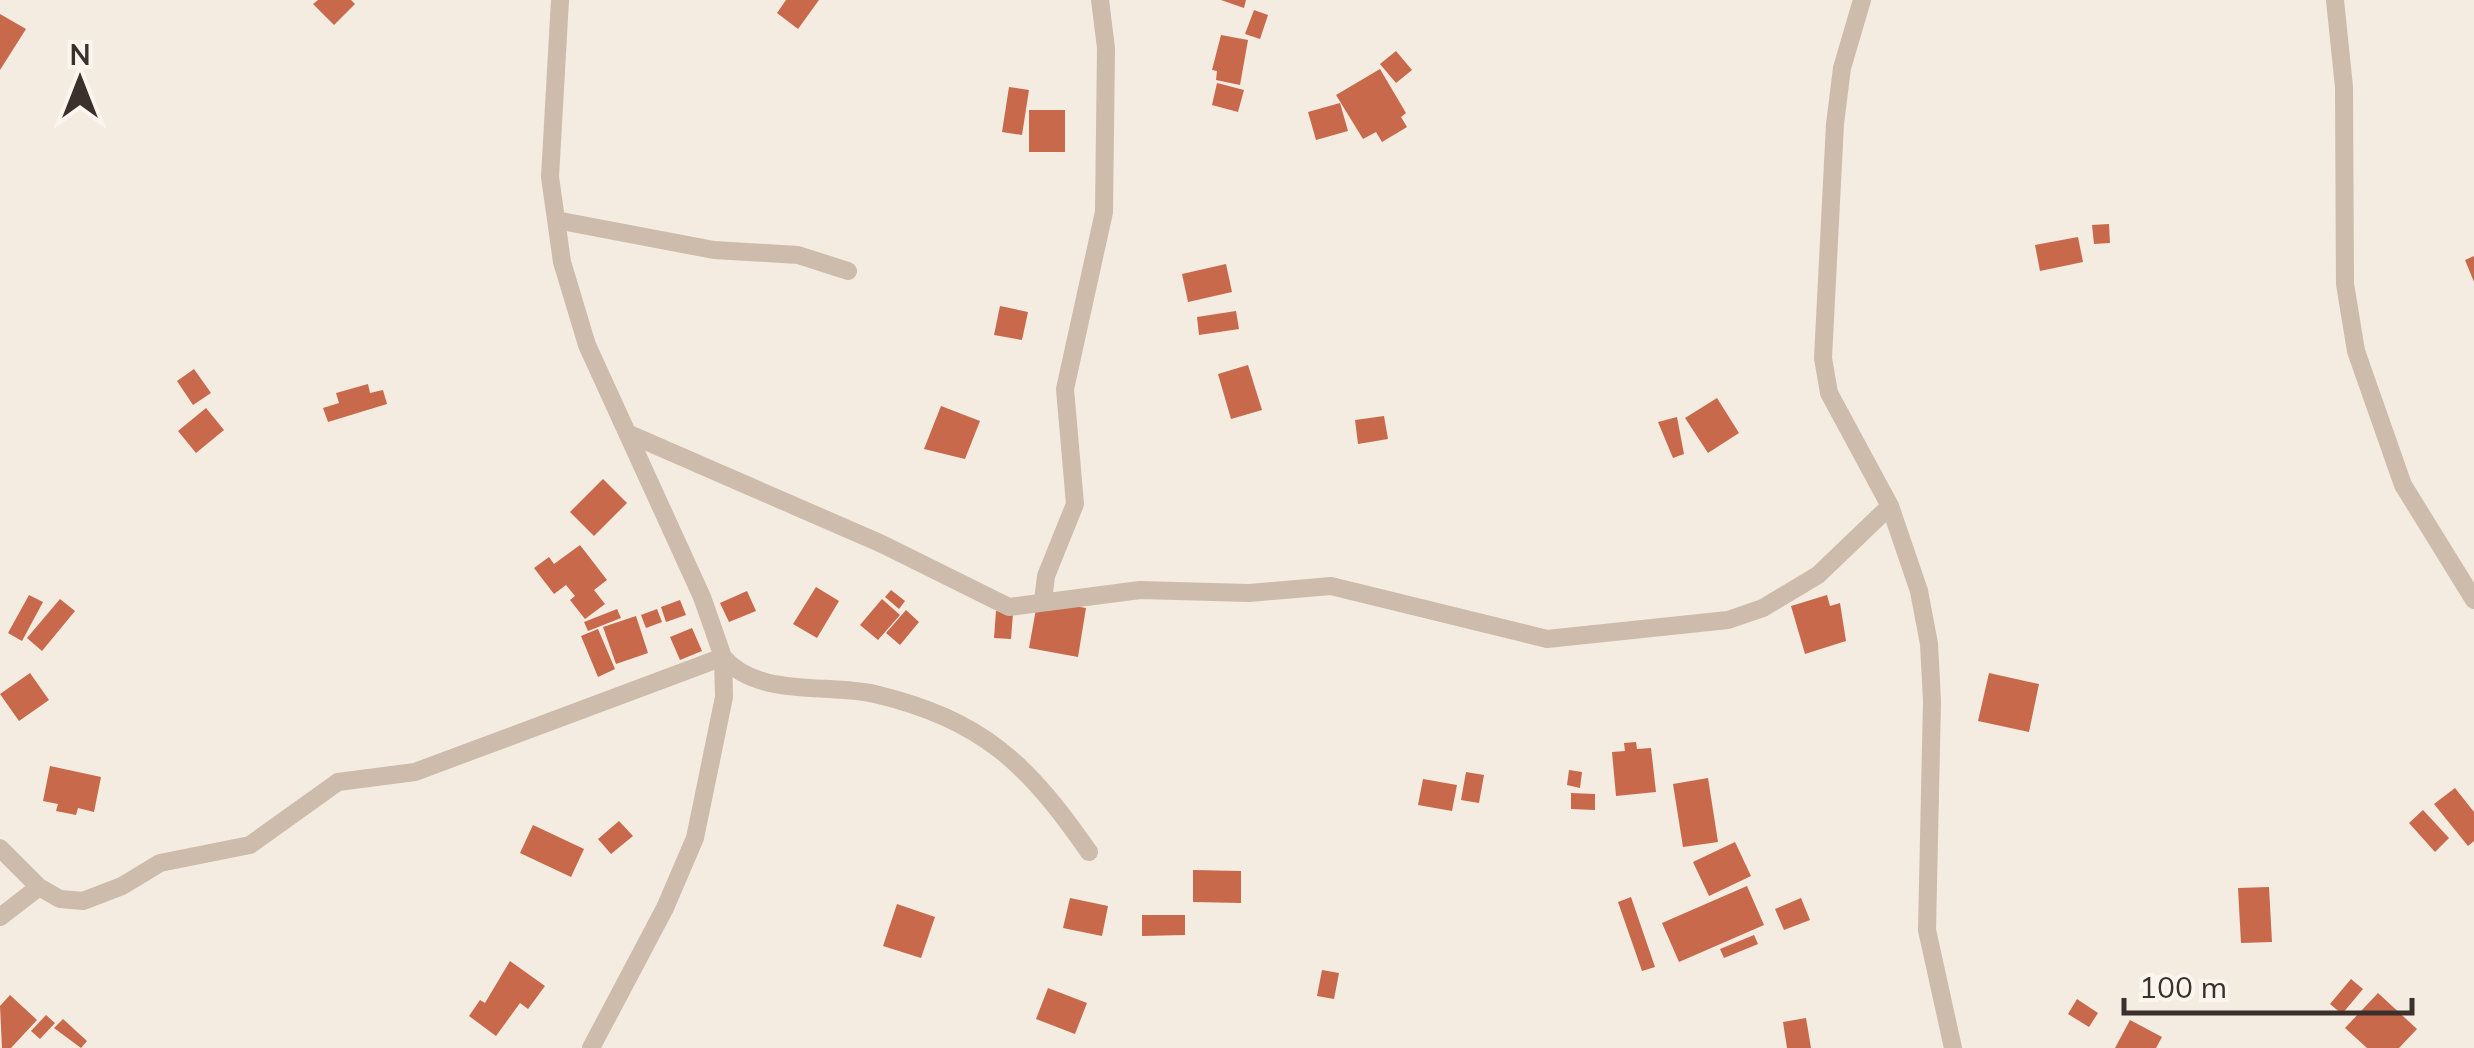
<svg xmlns="http://www.w3.org/2000/svg" width="2474" height="1048" font-family="Mulish,sans-serif">
  <style>
    .building { fill: #c8694b }
    .lines { fill: none; stroke-linecap: round; stroke-linejoin: round }
    .minor { stroke: #cdbbac; stroke-width: 18 }
  </style>
  <rect width="100%" height="100%" fill="#f4ebe1"/>
  <path class="building" d="M318,0H351L355,4L334,25L313,4Z
    M786,0H819L798,29L777,13Z
    M1221,0H1246L1244,8Z
    M1254,10L1268,15L1260,39L1245,34Z
    M0,14L26,29L0,70Z
    M1221,35L1248,40L1240,85L1216,80L1217,71L1212,70Z
    M1396,51L1412,70L1396,83L1380,64Z
    M1380,69L1406,113L1401,117L1407,127L1382,142L1376,132L1363,139L1336,95Z
    M1217,83L1244,90L1238,112L1212,105Z
    M1009,87L1029,90L1022,135L1002,132Z
    M1340,103L1348,131L1316,140L1308,112Z
    M1029,110H1065V152H1029Z
    M2109,224L2110,243L2094,244L2092,225Z
    M2078,237L2083,262L2040,271L2035,245Z
    M2474,256V282L2465,260Z
    M1226,264L1232,292L1188,302L1182,274Z
    M1000,306L1028,312L1022,340L994,335Z
    M1236,311L1239,329L1199,335L1197,317Z
    M1248,365L1262,410L1231,419L1218,374Z
    M194,369L211,393L193,405L177,381Z
    M368,384L370,393L383,390L387,404L328,422L323,408L339,403L336,393Z
    M1717,398L1739,433L1708,453L1685,418Z
    M941,406L980,421L965,459L924,449Z
    M206,408L224,430L196,453L178,431Z
    M1384,416L1388,439L1358,444L1355,420Z
    M1677,417L1684,454L1673,458L1658,422Z
    M603,479L627,503L594,536L570,512Z
    M580,545L607,580L594,590L605,604L585,619L570,600L575,596L566,585L554,594L534,568L549,557L554,564Z
    M816,587L839,601L817,638L793,624Z
    M891,590L905,601L899,609L885,597Z
    M747,591L756,611L729,622L720,603Z
    M29,595L43,602L22,641L8,633Z
    M1827,595L1830,606L1840,603L1846,641L1805,654L1791,606Z
    M60,599L75,611L42,651L27,638Z
    M882,599L900,615L878,640L860,625Z
    M680,600L686,615L666,622L661,607Z
    M1050,602L1086,608L1078,657L1029,648L1036,609L1049,611Z
    M617,609L621,618L588,631L584,622Z
    M657,609L662,622L646,628L641,615Z
    M906,610L919,622L900,645L886,633Z
    M996,611L1013,613L1011,639L994,638Z
    M636,616L648,653L616,664L603,627Z
    M692,628L702,651L680,660L670,637Z
    M598,629L615,669L598,677L581,636Z
    M30,673L49,700L19,721L0,694Z
    M1989,673L2039,684L2029,732L1978,721Z
    M1636,742L1637,749L1651,748L1656,792L1616,796L1612,752L1625,751L1624,743Z
    M50,766L101,777L94,812L78,808L76,815L56,811L58,804L43,801Z
    M1569,770L1582,772L1580,788L1567,785Z
    M1466,772L1484,775L1479,803L1461,800Z
    M1708,778L1718,842L1683,847L1673,784Z
    M1423,779L1457,785L1452,811L1418,805Z
    M2455,788L2474,812V841L2468,846L2434,804Z
    M1571,793L1595,794V810L1571,809Z
    M2423,810L2449,838L2435,852L2409,823Z
    M619,821L633,836L611,854L598,839Z
    M533,825L584,849L571,877L520,853Z
    M1735,842L1751,876L1709,896L1693,862Z
    M1193,870L1241,871V903L1193,902Z
    M1747,886L1764,925L1679,962L1662,923Z
    M2269,887L2272,942L2241,943L2238,888Z
    M1631,897L1655,967L1642,971L1618,902Z
    M1070,898L1108,906L1102,936L1063,928Z
    M1801,898L1810,920L1784,930L1775,909Z
    M897,904L935,917L921,958L883,946Z
    M1142,915H1185V935L1142,936Z
    M1754,935L1758,944L1724,958L1720,949Z
    M510,961L545,986L528,1009L520,1003L496,1036L469,1016L480,1000L485,1003Z
    M1322,970L1339,973L1334,999L1317,996Z
    M2351,979L2363,989L2342,1014L2330,1004Z
    M1048,988L1087,1003L1075,1034L1036,1019Z
    M2378,993L2417,1029L2399,1048H2367L2345,1028Z
    M10,995L37,1020L11,1048H2L0,1006Z
    M2077,999L2098,1013L2089,1027L2068,1014Z
    M46,1015L55,1023L40,1039L31,1031Z
    M1806,1018L1811,1048H1787L1783,1022Z
    M63,1019L87,1041L81,1048L54,1028Z
    M2130,1020L2162,1037L2156,1048H2115Z"/>
  <g class="lines">
    <path class="minor" d="M560,0L550,177L562,262L587,345L702,597L723,657L724,697L695,838L665,908L591,1048
      M1862,0L1842,68L1835,124L1823,358L1829,393L1890,506L1919,591L1929,644L1932,701L1927,930L1953,1048
      M2335,0L2344,87L2345,284L2356,351L2403,485L2474,600
      M556,220L714,250L798,255L848,271
      M627,433L882,544L1009,607L1140,590L1249,593L1331,586L1547,639L1728,620L1763,608L1818,575L1890,506
      M1043,600L1046,576L1075,504L1065,389L1104,212L1106,48L1100,0
      M0,848L39,887L60,899L83,901L122,886L160,863L250,845L338,782L415,772L723,657C758,698 827,683 875,694C983,720 1028,764 1089,852
      M0,917L39,887"/>
  </g>
  <g transform="translate(80 80)" stroke="#fbf5ee" stroke-width="8" paint-order="stroke">
  <path d="M0-8L18 38L0 25L-18 38Z" fill="#3b302b"/>
  <text y="-15" font-size="28" font-weight="bold" text-anchor="middle" fill="#3b302b">N</text>
  </g>
  <path d="M2124 998v15h288v-15" fill="none" stroke="#3b302b" stroke-width="5"/>
  <text x="2139" y="998" font-size="30" fill="#3b302b" stroke="#fbf5ee" stroke-width="8" paint-order="stroke">100 m</text>
</svg>
